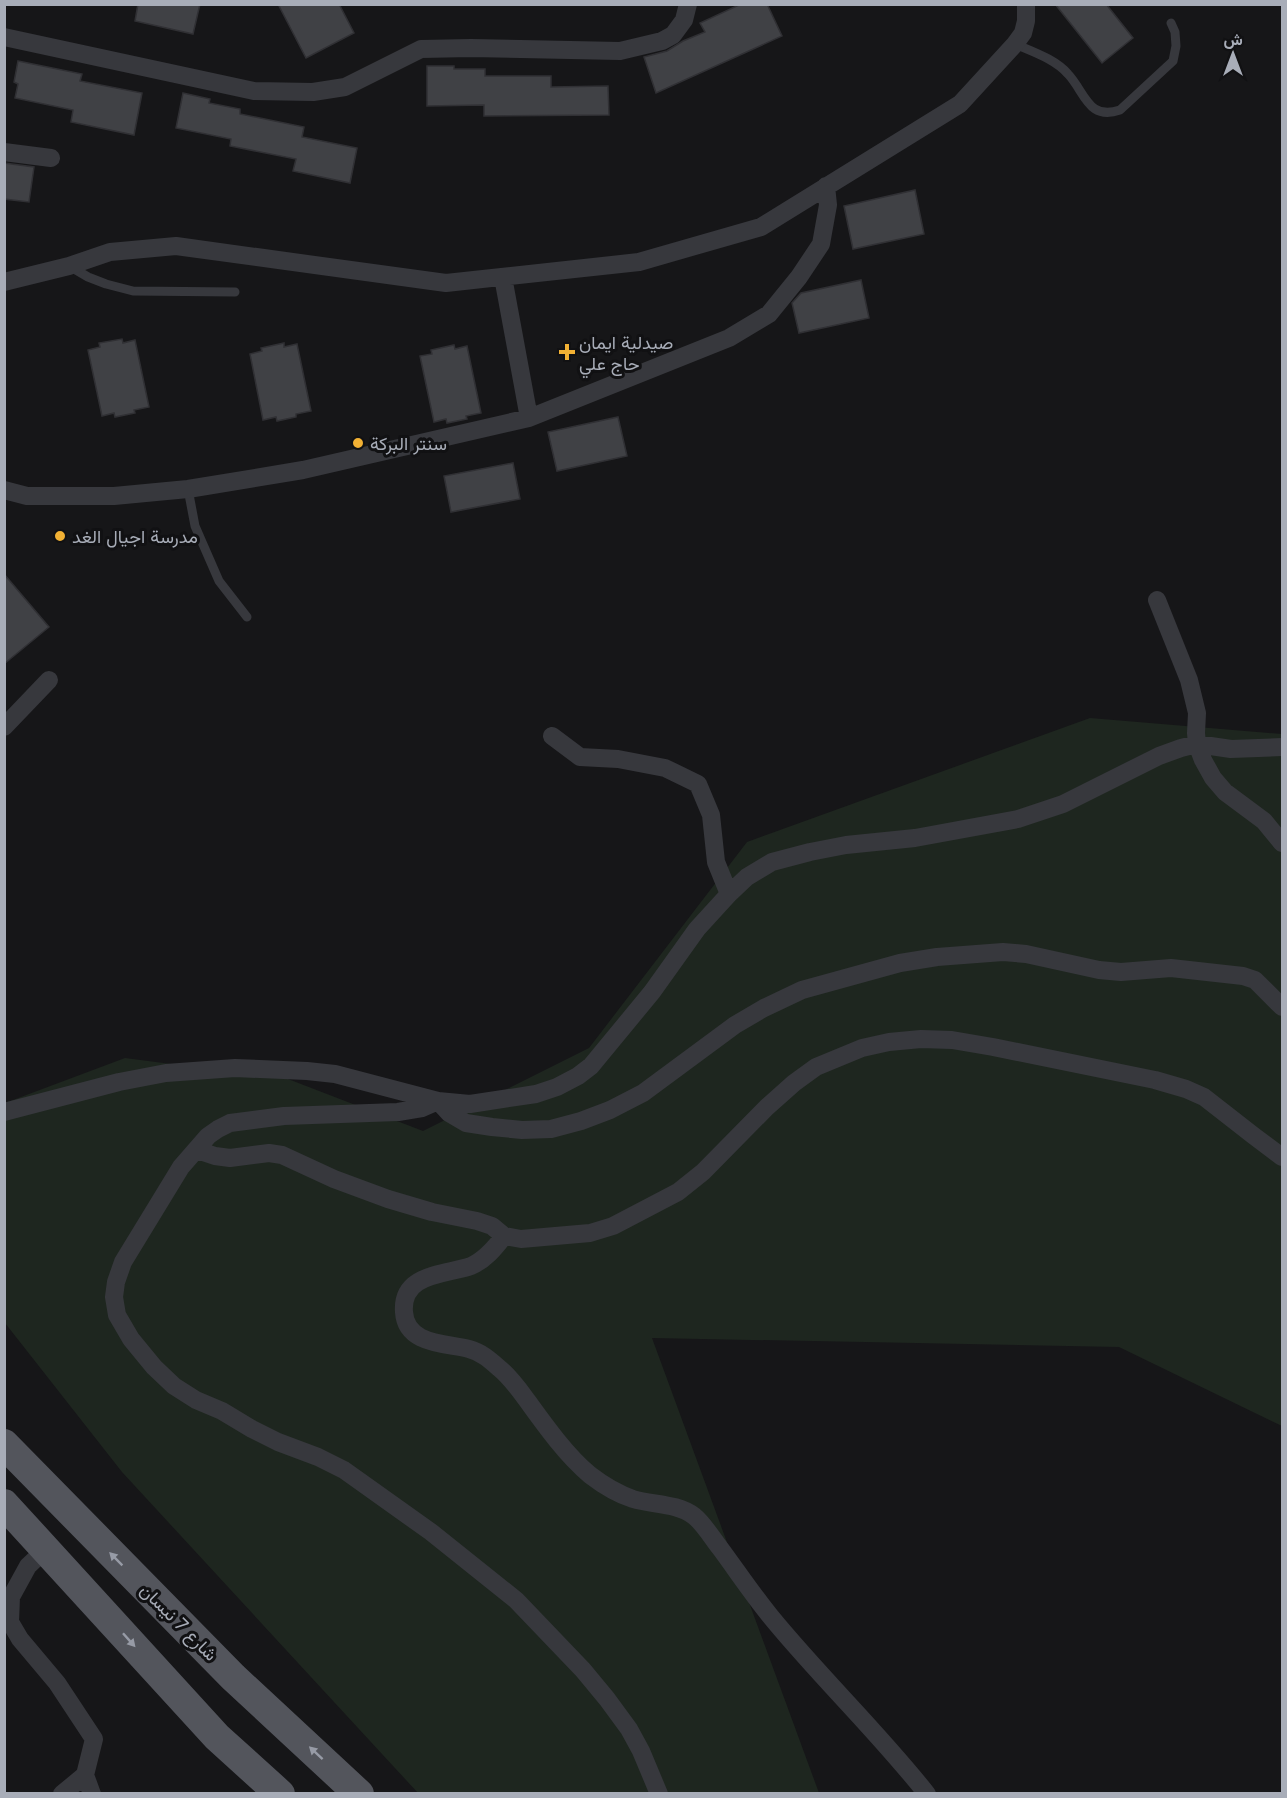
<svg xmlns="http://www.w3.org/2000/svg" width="1287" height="1798" font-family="Inter,Vazirmatn,sans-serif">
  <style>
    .green { fill: #1e261f }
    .building { fill: #404145; stroke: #303034; stroke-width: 1.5 }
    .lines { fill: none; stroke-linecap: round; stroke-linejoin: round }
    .lane { stroke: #37383d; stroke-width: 9 }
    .street { stroke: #37383d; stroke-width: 18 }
    .primary { stroke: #53555c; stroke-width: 30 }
    .oneway { fill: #979ba6 }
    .poi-dot { fill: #f2b134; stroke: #111113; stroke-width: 2 }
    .labels { text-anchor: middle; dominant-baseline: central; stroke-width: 6; stroke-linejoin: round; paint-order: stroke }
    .poi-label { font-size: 18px; fill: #a8adb8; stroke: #111113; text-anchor: start }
    .street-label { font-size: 18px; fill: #a8adb8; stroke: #111113 }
  </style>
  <rect width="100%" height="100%" fill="#161618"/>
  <path class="green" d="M1090,718L1282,734V1426L1119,1347L652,1338L819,1793H418L122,1472L5,1323V1103L125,1058L288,1079L423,1131L589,1048L747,842Z"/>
  <path class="building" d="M138,4H200L193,34L135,21Z
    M278,4H339L354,33L306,58Z
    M741,4H767L782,36L656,93L644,57L667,51L683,41L705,32L700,23Z
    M1055,4H1106L1133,38L1102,63Z
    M18,61L82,74L80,81L142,93L134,135L71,122L73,110L15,98L18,84L14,82Z
    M427,66H454V69H485V76H551V87L608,86L609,115L484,116V105L427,106Z
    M183,93L210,99L209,103L240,109V114L304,127L302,137L357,148L350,183L293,171L296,159L230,146L231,139L176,128Z
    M4,163L34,167L29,202L4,199Z
    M915,190L924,234L853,249L844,206Z
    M861,280L869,318L799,333L792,303L801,293Z
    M122,339L123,343L135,340L149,407L134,410L135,413L115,417L114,413L102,416L88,350L100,347L99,343Z
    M284,343V347L297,344L311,411L296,414V417L277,421L276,417L263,420L250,354L262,351L261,348Z
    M454,345L455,349L467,346L481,413L466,416L467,419L447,423L446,419L434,422L420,356L432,354L431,350Z
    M618,417L627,456L557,471L548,432Z
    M513,463L520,499L451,512L444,476Z
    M4,574L49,627L4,664Z"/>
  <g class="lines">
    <path class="lane" d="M1015,44C1033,52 1055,59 1068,74C1085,92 1088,121 1120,110L1173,61L1176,46L1175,32L1171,23
      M71,267L88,277L106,284L133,291L235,292
      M188,489L195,526L219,581L247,617"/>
    <path class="street" d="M4,37L254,91L313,92L345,87L421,49L471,48L620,51L662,41L673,35L684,20L688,4
      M4,152L51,158
      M503,277L529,418
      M4,282L69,266L110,252L176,246L446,283L639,262L761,227L960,104L1015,44L1023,33L1026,21V4
      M4,490L27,496H114L188,489L303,470L529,418L729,338L769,314L799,277L821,244L828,205L826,186
      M1157,600L1189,680L1197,713L1196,733L1197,744L1203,760L1213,778L1225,792L1264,821L1282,843
      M4,727L49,680
      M552,736L580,757L618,759L665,768L698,784L711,815L716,862L729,894
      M438,1101L422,1108L398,1112L284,1116L230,1123L218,1129L208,1136L181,1167L123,1262L116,1282L114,1297L117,1315L131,1339L154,1367L174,1386L196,1400L222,1411L252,1429L278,1442L318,1457L344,1470L431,1532L516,1600L583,1670L607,1699L629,1729L641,1751L659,1794
      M438,1101L449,1113L466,1123L492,1127L522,1130L551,1129L581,1121L610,1110L643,1093L735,1025L764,1008L802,990L900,963L937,957L1003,952L1026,954L1099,970L1121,972L1171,968L1243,976L1255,980L1282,1007
      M4,1112L119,1082L166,1073L235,1068L307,1071L335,1074L438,1101L470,1104L536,1094L557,1087L578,1076L591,1066L652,992L697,929L729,894L747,877L772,862L810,852L846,845L915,838L1018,819L1063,804L1159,756L1181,748L1197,744L1231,749L1282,747
      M197,1150L215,1156L230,1158L269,1153L282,1155L334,1179L388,1199L432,1212L477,1221L492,1226L504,1236L521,1239L590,1233L613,1226L678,1192L703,1172L767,1107L794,1083L816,1067L862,1048L889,1042L921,1039L952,1040L993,1047L1155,1080L1186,1089L1204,1097L1254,1136L1282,1157
      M504,1236C495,1248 485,1260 471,1266C445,1275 401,1273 404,1312C406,1345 446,1343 469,1349C481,1352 490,1360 499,1368C509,1376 518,1388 526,1399C544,1424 566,1455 590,1475C603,1485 618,1494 633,1499C653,1505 677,1503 694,1516C704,1524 712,1538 720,1548C737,1571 753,1595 771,1617C821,1678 878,1732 927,1794
      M46,1549L28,1566L11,1597L10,1622L20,1639L57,1683L94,1739L85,1775L92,1794
      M62,1794L85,1775"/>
    <path class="primary" d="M4,1444L233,1677L359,1794
      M4,1504L217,1737L280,1794"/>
  </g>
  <defs><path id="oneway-solid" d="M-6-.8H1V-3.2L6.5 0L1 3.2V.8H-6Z" transform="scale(1.5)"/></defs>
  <g class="oneway">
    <use href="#oneway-solid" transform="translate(116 1559) rotate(-135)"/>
    <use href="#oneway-solid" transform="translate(129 1640) rotate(48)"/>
    <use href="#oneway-solid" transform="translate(316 1753) rotate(-137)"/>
  </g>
  <g class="poi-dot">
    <path d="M564 343h6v6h6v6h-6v6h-6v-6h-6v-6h6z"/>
    <circle cx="358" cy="443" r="6"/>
    <circle cx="60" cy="536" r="6"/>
  </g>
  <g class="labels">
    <g class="poi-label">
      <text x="579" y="342">صيدلية ايمان<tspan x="579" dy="21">حاج علي</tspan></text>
      <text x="370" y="443">سنتر البركة</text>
      <text x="72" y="536">مدرسة اجيال الغد</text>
    </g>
    <g class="street-label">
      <text transform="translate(179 1622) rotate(45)">شارع 7 نيسان</text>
    </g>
  </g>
  <rect width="1287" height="1798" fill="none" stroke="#a8adb8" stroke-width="12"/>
  <g transform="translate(1233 54)" stroke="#111113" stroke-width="4.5" paint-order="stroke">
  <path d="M0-4.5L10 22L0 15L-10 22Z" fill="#a8adb8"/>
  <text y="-9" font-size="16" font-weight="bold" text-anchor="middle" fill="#a8adb8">ش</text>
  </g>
</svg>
